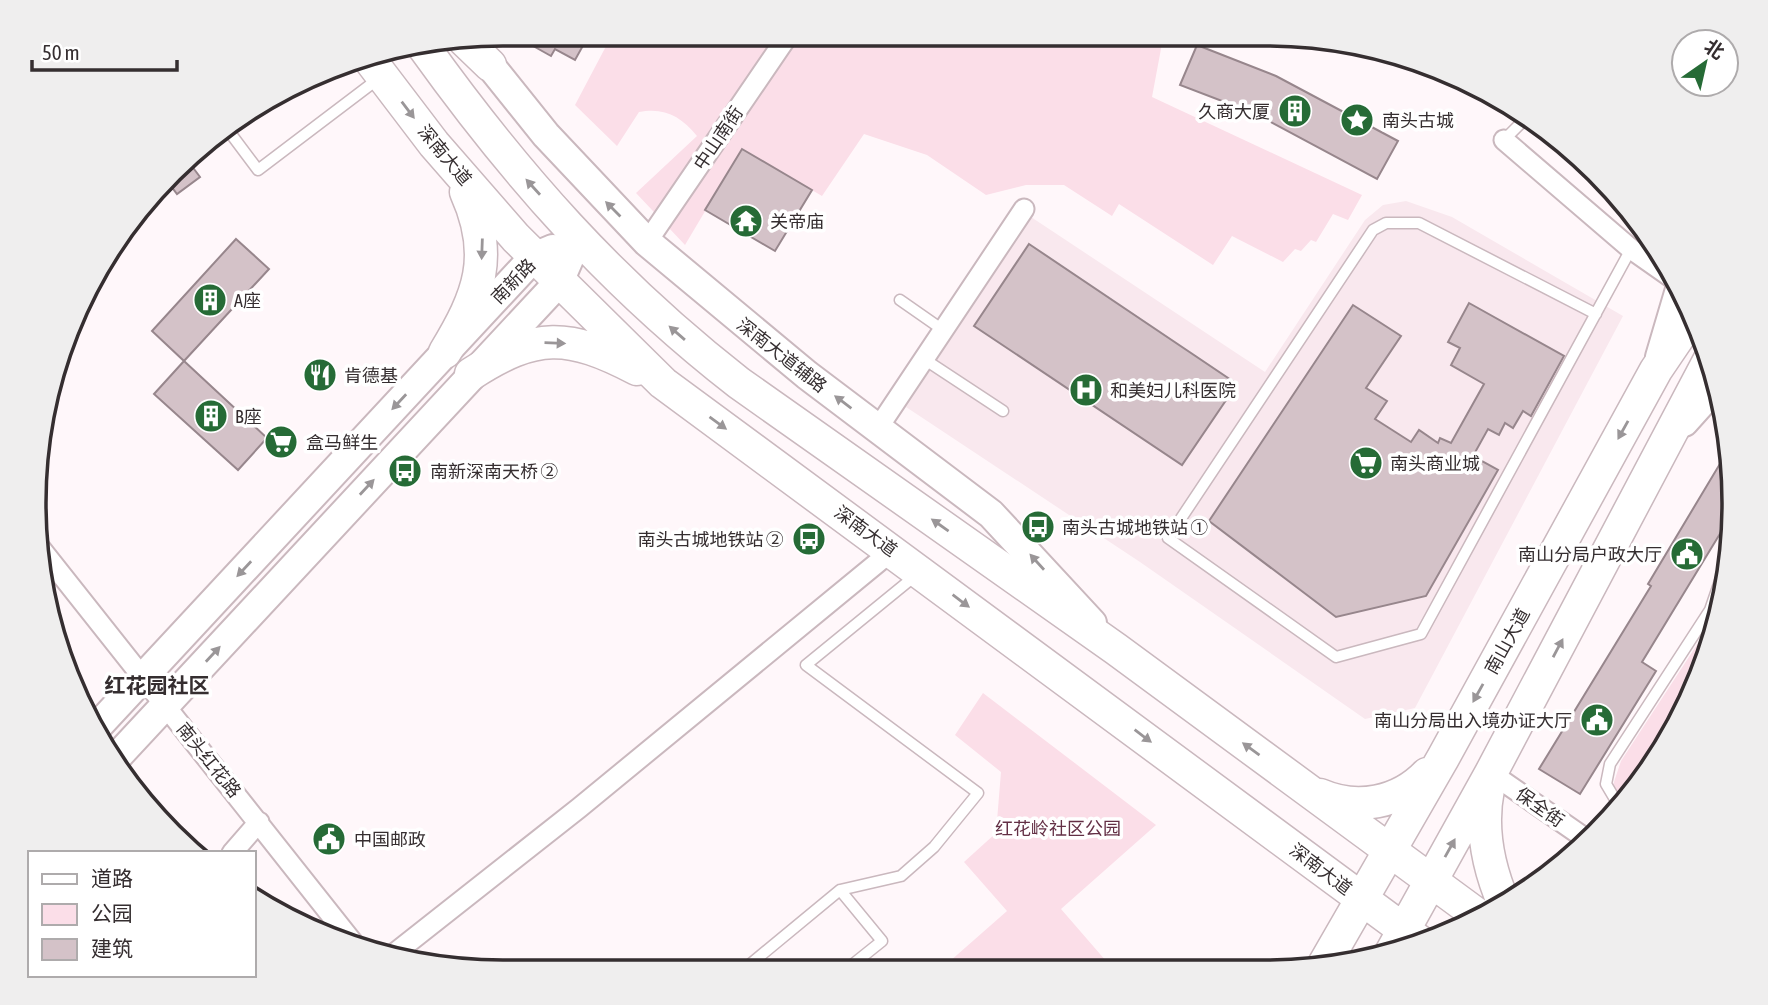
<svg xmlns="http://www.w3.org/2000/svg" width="1768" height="1005" font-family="'Asap Condensed','Noto Sans SC',sans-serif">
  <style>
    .built { fill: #f9e8ee }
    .green { fill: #fbdee8 }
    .building { fill: #d4c2c8; stroke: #97868c; stroke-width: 2 }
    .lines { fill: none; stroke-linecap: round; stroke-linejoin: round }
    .lane-casing { stroke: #cab8be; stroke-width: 13 }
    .street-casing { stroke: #cab8be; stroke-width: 23 }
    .secondary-casing { stroke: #cab8be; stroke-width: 32 }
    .primary-casing { stroke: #cab8be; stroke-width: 35 }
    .lane { stroke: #fff; stroke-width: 10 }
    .street { stroke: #fff; stroke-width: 19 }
    .secondary { stroke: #fff; stroke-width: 28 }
    .primary { stroke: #fff; stroke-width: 32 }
    .oneway { fill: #9a9698 }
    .labels { text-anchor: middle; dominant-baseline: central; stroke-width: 7; stroke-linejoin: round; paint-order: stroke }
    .poi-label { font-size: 18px; fill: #352e30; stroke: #fff; text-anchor: start }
    .street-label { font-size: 18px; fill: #352e30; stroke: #fff }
    .park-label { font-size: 18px; fill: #632f45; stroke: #fff }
    .quarter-label { font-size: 21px; font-weight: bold; fill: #352e30; stroke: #fff }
    .rim { fill: none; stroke: #352e30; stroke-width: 3.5 }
  </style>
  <rect width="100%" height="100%" fill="#fff7fa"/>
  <path class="built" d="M1406,201L1452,217L1623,316L1415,708L1365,719L1140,562L906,407L1031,217L1265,372L1365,220L1383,205Z"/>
  <path class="green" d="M613,33L1153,34L1163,38L1152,97L1362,195L1348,220L1333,214L1316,242L1311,240L1301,251L1295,249L1283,262L1232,236L1213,265L1119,204L1112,216L1064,185H1026L986,195L927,155L864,134L822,196L742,149L685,245L636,193L697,136C681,116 664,107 639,112L617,146L575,105Z
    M1716,629L1710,654L1672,737L1624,800L1613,785L1621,761L1702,637Z
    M983,693L1156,825L1061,909L1113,969H941L1007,911L964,862L996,833L1001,772L955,735Z"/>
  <path class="building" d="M510,33H590L575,60L555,49L551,56Z
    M1197,45L1276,76L1398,141L1377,179L1256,114L1180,85Z
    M742,149L812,190L775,251L705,210Z
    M188,161L200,177L177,194L168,182Z
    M236,239L269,269L184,361L152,331Z
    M1029,244L1237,384L1182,465L974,326Z
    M1469,303L1564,356L1531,416L1523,411L1513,428L1505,423L1499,435L1488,429L1473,456L1498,470L1426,596L1336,617L1209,521L1353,305L1401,336L1366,388L1387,401L1375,419L1411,442L1419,430L1438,443L1440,438L1451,443L1484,384L1451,365L1460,348L1448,342Z
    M184,361L267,438L238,470L154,394Z
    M1730,447L1734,472L1732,514L1642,662L1656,671L1580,794L1539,769L1651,586L1648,584Z"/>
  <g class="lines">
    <defs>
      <path id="lane" d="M225,126L258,170L378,79
        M1504,140L1528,116
        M1641,257L1652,239
        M900,300L943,330
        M1596,314L1419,223H1386L1373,230L1168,538L1336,657L1421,634L1631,249
        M924,359L1003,411
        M1619,806L1606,784L1610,764L1710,610L1722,575L1731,562
        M840,890L882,941L847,969
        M751,970L748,966L840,890L901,876L934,847L978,793L806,665L915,576"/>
      <path id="street" d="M1504,140L1631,249L1678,282
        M647,242L789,34
        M878,428L1024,209
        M37,544L354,944
        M1491,773L1589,841
        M232,853L259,822
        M390,957L579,808L893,550"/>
      <path id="secondary" d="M477,49L546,135L647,242L807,375L991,514L1092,623
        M1660,357L1681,286
        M1684,422L1719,383
        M97,727L534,257L553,249
        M116,758L559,282L578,238"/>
      <path id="primary" d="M464,40L490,65
        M423,46C517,177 612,284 739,383L1116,649L1479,916
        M367,56L434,144L516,238L663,383L1423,944
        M445,352C479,296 495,256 466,192
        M471,374C536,332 568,333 637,369
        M1488,789C1480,829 1488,867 1504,904
        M1320,795C1357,811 1399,803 1427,774
        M1391,953L1491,773L1710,359
        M1322,968L1443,758L1656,370L1694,314"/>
    </defs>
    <use href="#lane" class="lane-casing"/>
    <use href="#street" class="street-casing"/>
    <use href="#secondary" class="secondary-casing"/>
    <use href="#primary" class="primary-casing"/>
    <use href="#lane" class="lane"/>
    <use href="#street" class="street"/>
    <use href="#secondary" class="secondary"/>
    <use href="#primary" class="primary"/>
  </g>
  <defs><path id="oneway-solid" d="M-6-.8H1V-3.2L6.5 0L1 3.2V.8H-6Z" transform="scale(1.75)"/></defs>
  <g class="oneway">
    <use href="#oneway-solid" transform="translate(408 110) rotate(53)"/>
    <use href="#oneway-solid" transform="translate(533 187) rotate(-132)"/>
    <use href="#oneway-solid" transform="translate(613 209) rotate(-135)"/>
    <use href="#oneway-solid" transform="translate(482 249) rotate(92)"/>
    <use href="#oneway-solid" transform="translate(677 333) rotate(-139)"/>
    <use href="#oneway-solid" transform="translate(555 343) rotate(2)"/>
    <use href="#oneway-solid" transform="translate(399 402) rotate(133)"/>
    <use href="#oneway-solid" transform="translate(843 402) rotate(-143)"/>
    <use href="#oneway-solid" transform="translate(718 423) rotate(36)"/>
    <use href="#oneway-solid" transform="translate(1623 430) rotate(119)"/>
    <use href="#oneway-solid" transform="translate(367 487) rotate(-47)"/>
    <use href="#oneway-solid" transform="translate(940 525) rotate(-145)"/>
    <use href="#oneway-solid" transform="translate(1037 562) rotate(-132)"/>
    <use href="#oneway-solid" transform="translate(244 569) rotate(133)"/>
    <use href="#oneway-solid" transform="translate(961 601) rotate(37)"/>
    <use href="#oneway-solid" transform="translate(1558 648) rotate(-62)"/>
    <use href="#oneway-solid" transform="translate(213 654) rotate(-47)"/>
    <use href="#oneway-solid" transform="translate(1478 693) rotate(119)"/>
    <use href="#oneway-solid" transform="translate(1143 736) rotate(37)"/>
    <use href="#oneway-solid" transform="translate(1251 749) rotate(-144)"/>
    <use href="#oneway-solid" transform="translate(1450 848) rotate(-61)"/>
  </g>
  <defs>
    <symbol id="building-disc" viewBox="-11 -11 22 22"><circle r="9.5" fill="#266b36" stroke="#fff"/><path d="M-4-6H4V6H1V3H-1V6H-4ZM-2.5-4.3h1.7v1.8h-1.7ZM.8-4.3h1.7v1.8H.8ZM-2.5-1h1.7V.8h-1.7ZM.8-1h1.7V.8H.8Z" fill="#fff"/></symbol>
    <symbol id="sight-disc" viewBox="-11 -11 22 22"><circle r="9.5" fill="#266b36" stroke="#fff"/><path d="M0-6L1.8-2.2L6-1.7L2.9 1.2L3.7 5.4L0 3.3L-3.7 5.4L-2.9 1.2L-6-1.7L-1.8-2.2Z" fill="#fff"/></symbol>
    <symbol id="temple-disc" viewBox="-11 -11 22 22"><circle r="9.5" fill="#266b36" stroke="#fff"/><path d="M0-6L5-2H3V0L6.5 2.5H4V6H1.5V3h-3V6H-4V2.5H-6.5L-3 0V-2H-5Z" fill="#fff"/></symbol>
    <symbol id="restaurant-disc" viewBox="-11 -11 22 22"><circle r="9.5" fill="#266b36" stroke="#fff"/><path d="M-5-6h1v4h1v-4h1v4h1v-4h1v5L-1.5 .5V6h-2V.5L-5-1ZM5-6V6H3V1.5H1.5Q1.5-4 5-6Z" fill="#fff"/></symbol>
    <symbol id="hospital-disc" viewBox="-11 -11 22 22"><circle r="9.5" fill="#266b36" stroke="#fff"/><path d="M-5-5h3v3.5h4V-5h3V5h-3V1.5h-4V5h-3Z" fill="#fff"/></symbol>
    <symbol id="supermarket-disc" viewBox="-11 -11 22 22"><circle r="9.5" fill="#266b36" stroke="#fff"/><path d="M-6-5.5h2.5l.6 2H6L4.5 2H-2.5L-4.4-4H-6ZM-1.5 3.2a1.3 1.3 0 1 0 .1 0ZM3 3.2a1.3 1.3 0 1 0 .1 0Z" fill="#fff"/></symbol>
    <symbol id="bus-disc" viewBox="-11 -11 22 22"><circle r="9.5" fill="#266b36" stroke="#fff"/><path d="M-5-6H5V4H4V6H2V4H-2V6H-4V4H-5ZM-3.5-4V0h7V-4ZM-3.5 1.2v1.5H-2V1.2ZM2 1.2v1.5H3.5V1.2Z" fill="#fff"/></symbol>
    <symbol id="civic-disc" viewBox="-11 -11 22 22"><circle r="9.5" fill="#266b36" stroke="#fff"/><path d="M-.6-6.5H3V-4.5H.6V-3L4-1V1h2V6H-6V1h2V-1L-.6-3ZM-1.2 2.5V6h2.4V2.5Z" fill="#fff"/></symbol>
  </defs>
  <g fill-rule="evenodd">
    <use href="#building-disc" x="1276" y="92" width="38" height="38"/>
    <use href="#sight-disc" x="1338" y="101" width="38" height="38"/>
    <use href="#temple-disc" x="727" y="202" width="38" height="38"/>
    <use href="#building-disc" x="191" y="281" width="38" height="38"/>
    <use href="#restaurant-disc" x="301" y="356" width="38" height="38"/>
    <use href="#hospital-disc" x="1067" y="371" width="38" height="38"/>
    <use href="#building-disc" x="192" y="397" width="38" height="38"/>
    <use href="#supermarket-disc" x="262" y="423" width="38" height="38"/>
    <use href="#supermarket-disc" x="1347" y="444" width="38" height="38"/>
    <use href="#bus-disc" x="386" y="452" width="38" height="38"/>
    <use href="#bus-disc" x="1019" y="508" width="38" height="38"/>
    <use href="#bus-disc" x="790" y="520" width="38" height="38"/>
    <use href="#civic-disc" x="1668" y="535" width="38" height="38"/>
    <use href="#civic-disc" x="1578" y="701" width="38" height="38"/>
    <use href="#civic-disc" x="310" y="820" width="38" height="38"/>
  </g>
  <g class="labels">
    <g class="poi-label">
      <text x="1270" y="111" text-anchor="end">久商大厦</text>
      <text x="1382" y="120">南头古城</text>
      <text x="770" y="221">关帝庙</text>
      <text x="234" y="300">A座</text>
      <text x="344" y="375">肯德基</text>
      <text x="1110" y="390">和美妇儿科医院</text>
      <text x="235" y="416">B座</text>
      <text x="306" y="442">盒马鲜生</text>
      <text x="1390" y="463">南头商业城</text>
      <text x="430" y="471">南新深南天桥 ②</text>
      <text x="1062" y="527">南头古城地铁站 ①</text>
      <text x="784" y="539" text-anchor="end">南头古城地铁站 ②</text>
      <text x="1662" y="554" text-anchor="end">南山分局户政大厅</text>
      <text x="1572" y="720" text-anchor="end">南山分局出入境办证大厅</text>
      <text x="354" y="839">中国邮政</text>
    </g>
    <g class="street-label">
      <text transform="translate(718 138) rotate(-56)">中山南街</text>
      <text transform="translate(445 155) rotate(50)">深南大道</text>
      <text transform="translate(513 281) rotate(-46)">南新路</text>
      <text transform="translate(782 355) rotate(38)">深南大道辅路</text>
      <text transform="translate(866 531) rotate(36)">深南大道</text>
      <text transform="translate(1507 641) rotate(-61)">南山大道</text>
      <text transform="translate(209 760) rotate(51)">南头红花路</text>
      <text transform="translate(1540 807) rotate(35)">保全街</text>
      <text transform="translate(1321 869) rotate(37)">深南大道</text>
    </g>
    <g class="park-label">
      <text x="1058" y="828">红花岭社区公园</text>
    </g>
    <g class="quarter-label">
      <text x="157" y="685">红花园社区</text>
    </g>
  </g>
  <path d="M0 0H1768V1005H0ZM503 46H1265A457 457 0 0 1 1722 503V503A457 457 0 0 1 1265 960H503A457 457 0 0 1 46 503V503A457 457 0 0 1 503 46Z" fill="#efeeee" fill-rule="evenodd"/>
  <path class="rim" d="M503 46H1265A457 457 0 0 1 1722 503V503A457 457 0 0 1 1265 960H503A457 457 0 0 1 46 503V503A457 457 0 0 1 503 46Z"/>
  <rect x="28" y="851" width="228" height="126" fill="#ffffff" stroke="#aeabac" stroke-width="2"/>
  <rect x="42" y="874" width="35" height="10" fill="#ffffff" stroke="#aeabac" stroke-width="2"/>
  <text x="91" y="886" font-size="21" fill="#352e30">道路</text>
  <rect x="42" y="904" width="35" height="21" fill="#fbdee8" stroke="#aeabac" stroke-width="2"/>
  <text x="91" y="921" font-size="21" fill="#352e30">公园</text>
  <rect x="42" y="939" width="35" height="21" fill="#d4c2c8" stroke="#aeabac" stroke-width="2"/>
  <text x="91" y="956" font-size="21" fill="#352e30">建筑</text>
  <g transform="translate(1705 63) rotate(34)"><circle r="33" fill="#ffffff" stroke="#aeabac" stroke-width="2"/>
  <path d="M0-5L12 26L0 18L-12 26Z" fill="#266b36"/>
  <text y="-10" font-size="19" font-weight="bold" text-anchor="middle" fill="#352e30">北</text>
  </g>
  <path d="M32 60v10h145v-10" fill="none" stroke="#352e30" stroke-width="3.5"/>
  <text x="42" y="60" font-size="21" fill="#352e30" stroke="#ffffff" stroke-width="5" paint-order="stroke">50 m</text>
</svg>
